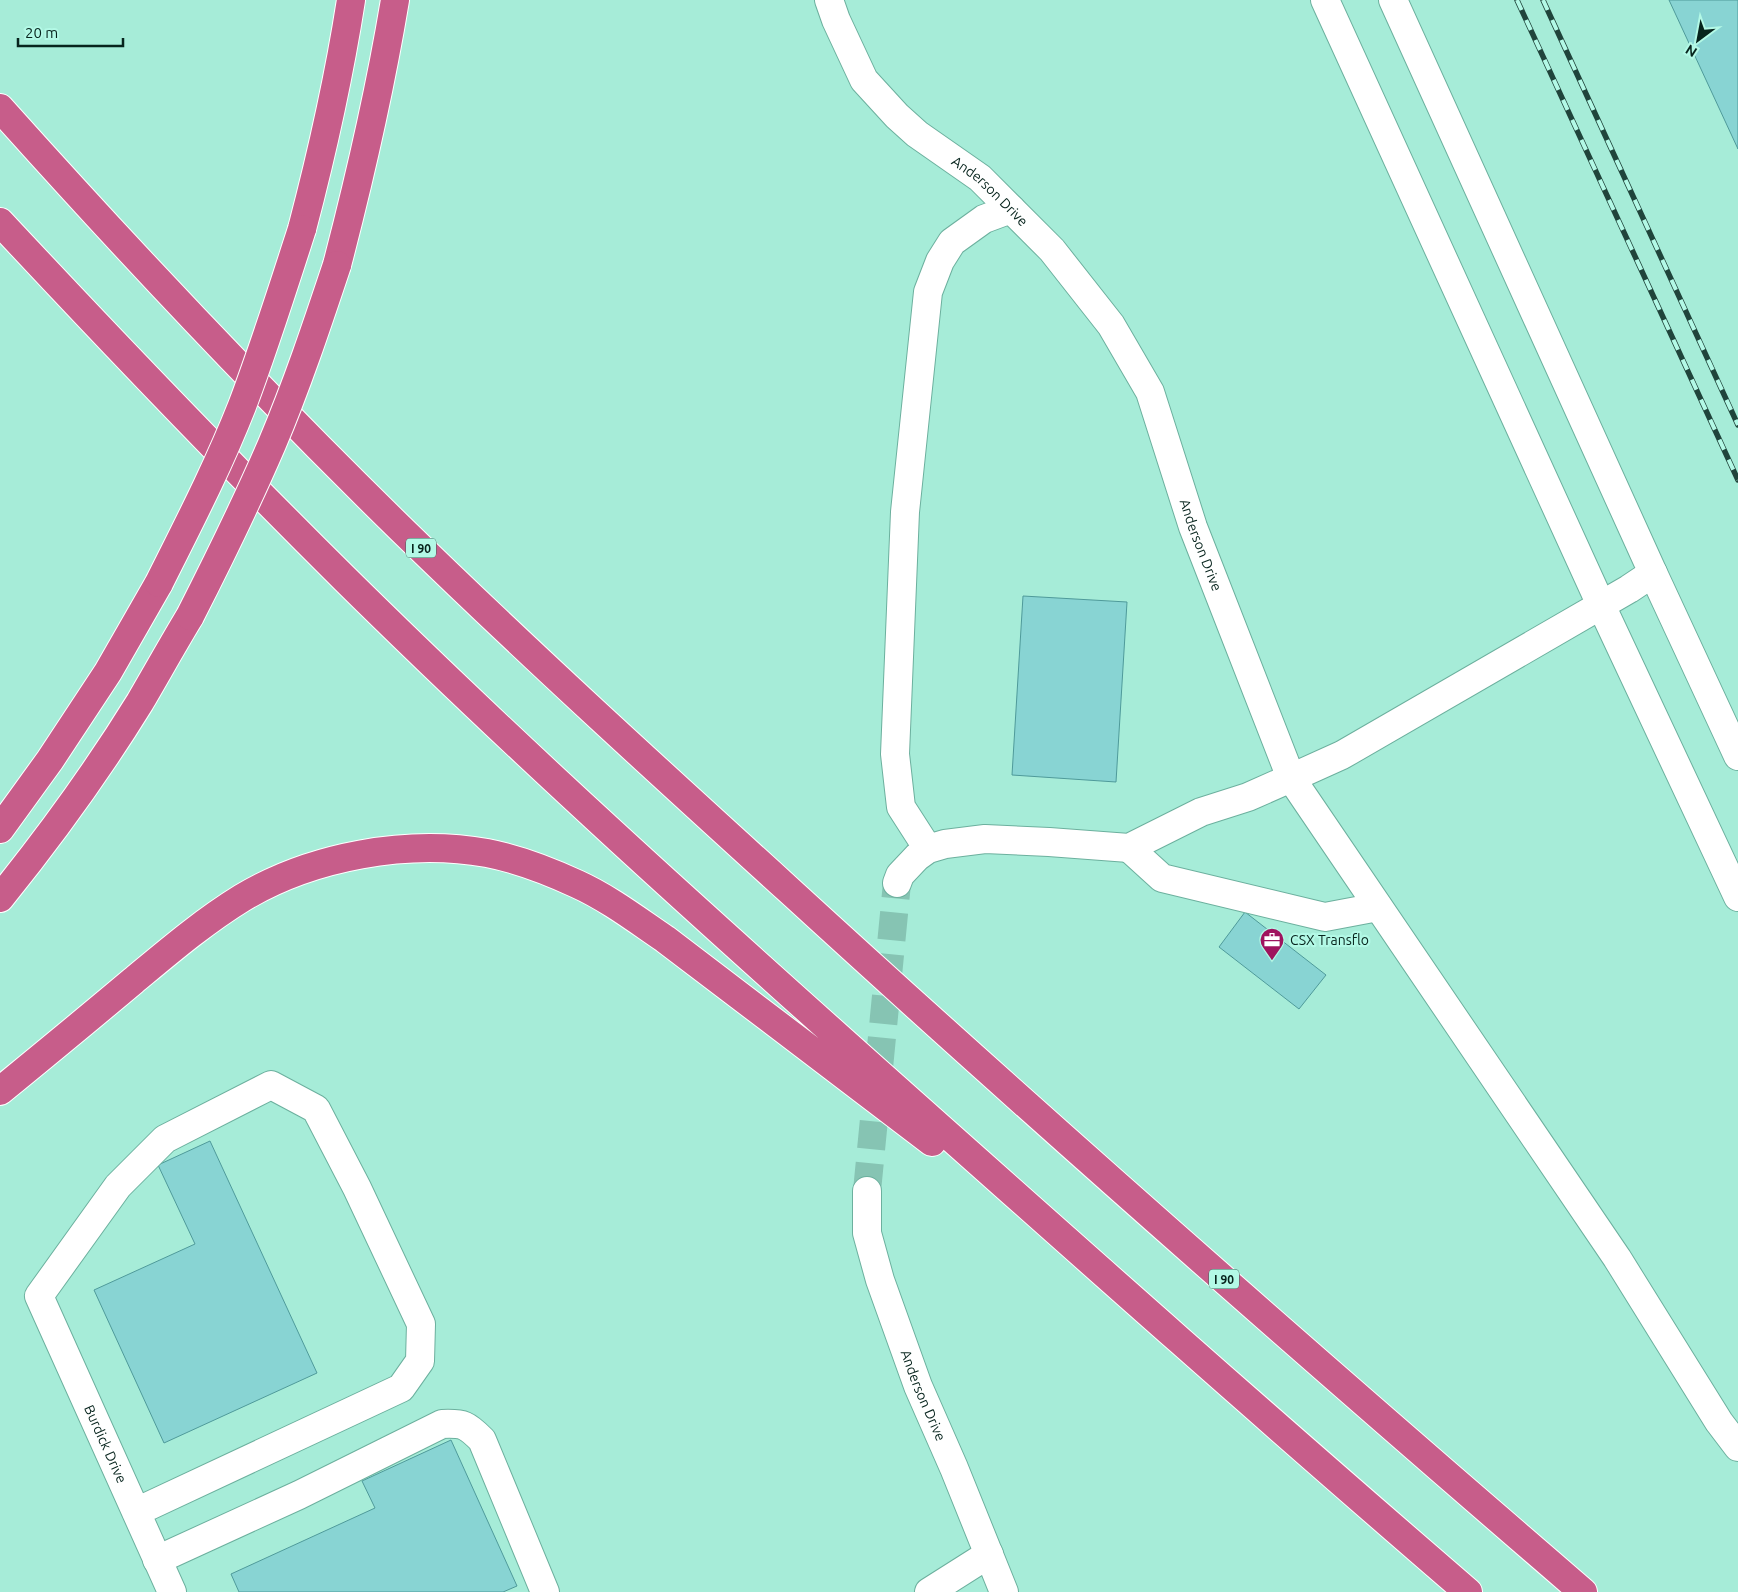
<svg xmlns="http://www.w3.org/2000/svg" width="1738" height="1592" font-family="Ubuntu,sans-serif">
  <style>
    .building { fill: #88d4d3; stroke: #4f9a9a }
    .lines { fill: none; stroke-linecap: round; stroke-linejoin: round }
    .minor-tunnel { stroke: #86c4b3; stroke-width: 28; stroke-dasharray: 28 14; stroke-linecap: butt }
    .minor-casing { stroke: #6cb09e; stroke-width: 30 }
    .highway-casing { stroke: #fff; stroke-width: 30 }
    .minor { stroke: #fff; stroke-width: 28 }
    .highway { stroke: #c75d8a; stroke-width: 28 }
    .rail-casing { stroke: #20443b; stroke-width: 5.5 }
    .rail { stroke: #b3f9e6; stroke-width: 4; stroke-dasharray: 11; stroke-linecap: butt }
    .highway-bridge-casing { stroke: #fff; stroke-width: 30; stroke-linecap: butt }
    .highway-bridge { stroke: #c75d8a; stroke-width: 28 }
    .labels { text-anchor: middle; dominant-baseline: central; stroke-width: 4.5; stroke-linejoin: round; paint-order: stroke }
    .shield { fill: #b3f9e6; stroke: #3b6459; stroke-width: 1 }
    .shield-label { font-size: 12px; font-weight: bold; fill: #07241d }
    .street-label { font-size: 14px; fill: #07241d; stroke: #b3f9e6 }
    .poi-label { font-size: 14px; fill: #07241d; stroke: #b3f9e6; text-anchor: start }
  </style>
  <rect width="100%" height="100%" fill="#a6ecd8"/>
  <path class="building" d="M1669,0H1738V149Z
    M1023,596L1127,602L1116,782L1012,775Z
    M1245,912L1326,975L1299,1009L1219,947Z
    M210,1141L317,1373L164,1443L94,1290L195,1244L158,1165Z
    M451,1440L517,1586L503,1592H239L231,1574L375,1508L362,1481Z"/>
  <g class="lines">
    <path class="minor-tunnel" d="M867,1191L897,883"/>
    <defs>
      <g id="minor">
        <path id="s1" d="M829,0L836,20L864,80L897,116L917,134L980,178L1052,250L1111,325L1150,392L1193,527L1291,778L1248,797L1201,812L1129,848L1049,842L985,839L945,844L928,849L917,857L900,875L897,883"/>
        <path d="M1325,0L1601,605L1738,897"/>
        <path d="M1393,0L1653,573L1629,589L1342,755L1291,778L1617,1258L1719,1422L1738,1447"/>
        <path d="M1653,573L1738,756"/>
        <path d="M1129,848L1162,878L1325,917L1378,907"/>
        <path d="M928,849L901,807L895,754L905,512L928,292L940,261L952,242L984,219L1011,209"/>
        <path id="s2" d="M867,1191V1233L880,1280L918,1386L954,1468L1004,1592"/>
        <path id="s3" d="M136,1512L401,1388L420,1361L421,1324L357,1188L316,1109L271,1085L165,1139L118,1186L39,1296L172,1592"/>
        <path d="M157,1560L299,1495L442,1424C464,1423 467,1425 482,1440L545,1592"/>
        <path d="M929,1592L989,1554"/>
      </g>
      <path id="highway" d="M0,108C128,251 261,392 399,527C526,651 658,771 790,891C1050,1129 1316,1362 1583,1592
        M0,222C112,342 226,461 344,578C521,753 706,919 892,1085C1083,1255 1274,1425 1468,1592
        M302,229C322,153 339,77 351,0
        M337,265C360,177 380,90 395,0
        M0,829L50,760L108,672L159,583
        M0,898C51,835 98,770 140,702C157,673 173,644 190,616
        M0,1091C44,1055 89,1018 133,981C168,952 203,922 242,898C312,856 407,839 487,853C518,859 549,871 577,884C608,898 637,920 665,939L932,1142"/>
    </defs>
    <use href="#minor" class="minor-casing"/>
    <use href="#highway" class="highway-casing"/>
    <use href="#minor" class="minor"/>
    <use href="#highway" class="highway"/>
    <defs>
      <path id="rail" d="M1517,0L1738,480
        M1543,0L1738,425"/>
    </defs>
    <use href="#rail" class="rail-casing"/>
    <use href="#rail" class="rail"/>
    <defs>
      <path id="highway-bridge" d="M159,583C188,525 218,467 242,406C264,348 283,288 302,229
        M190,616C219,559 247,502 272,444C297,385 317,325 337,265"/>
    </defs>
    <use href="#highway-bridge" class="highway-bridge-casing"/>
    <use href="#highway-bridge" class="highway-bridge"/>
  </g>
  <defs>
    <symbol id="office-pin" viewBox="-11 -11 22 30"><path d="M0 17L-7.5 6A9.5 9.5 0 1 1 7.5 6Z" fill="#9f135e" stroke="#b3f9e6"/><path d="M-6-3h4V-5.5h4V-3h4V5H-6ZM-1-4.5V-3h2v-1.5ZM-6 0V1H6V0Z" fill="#fff"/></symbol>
  </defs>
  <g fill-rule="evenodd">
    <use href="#office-pin" x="1258" y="926" width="28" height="38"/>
  </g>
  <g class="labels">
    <g class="shield">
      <rect x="406" y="538.5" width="30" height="19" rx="4"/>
      <rect x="1209" y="1269.5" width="30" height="19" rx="4"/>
    </g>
    <g class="shield-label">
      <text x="421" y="548">I 90</text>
      <text x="1224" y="1279">I 90</text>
    </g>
    <g class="street-label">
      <text stroke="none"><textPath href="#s1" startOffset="256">Anderson Drive</textPath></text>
      <text stroke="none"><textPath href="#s1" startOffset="676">Anderson Drive</textPath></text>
      <text stroke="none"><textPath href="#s2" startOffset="214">Anderson Drive</textPath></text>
      <text stroke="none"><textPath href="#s3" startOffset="1136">Burdick Drive</textPath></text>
    </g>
    <g class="poi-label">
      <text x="1290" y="940">CSX Transflo</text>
    </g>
  </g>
  <g transform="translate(1698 40) rotate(212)" stroke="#b3f9e6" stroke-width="4" paint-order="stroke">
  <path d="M0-4L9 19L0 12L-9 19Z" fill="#07241d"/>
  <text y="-8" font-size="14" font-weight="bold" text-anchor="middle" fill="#07241d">N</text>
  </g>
  <path d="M18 38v8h105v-8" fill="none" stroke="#07241d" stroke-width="2.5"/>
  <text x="25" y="38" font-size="15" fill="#07241d" stroke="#b3f9e6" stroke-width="4" paint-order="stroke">20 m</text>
</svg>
